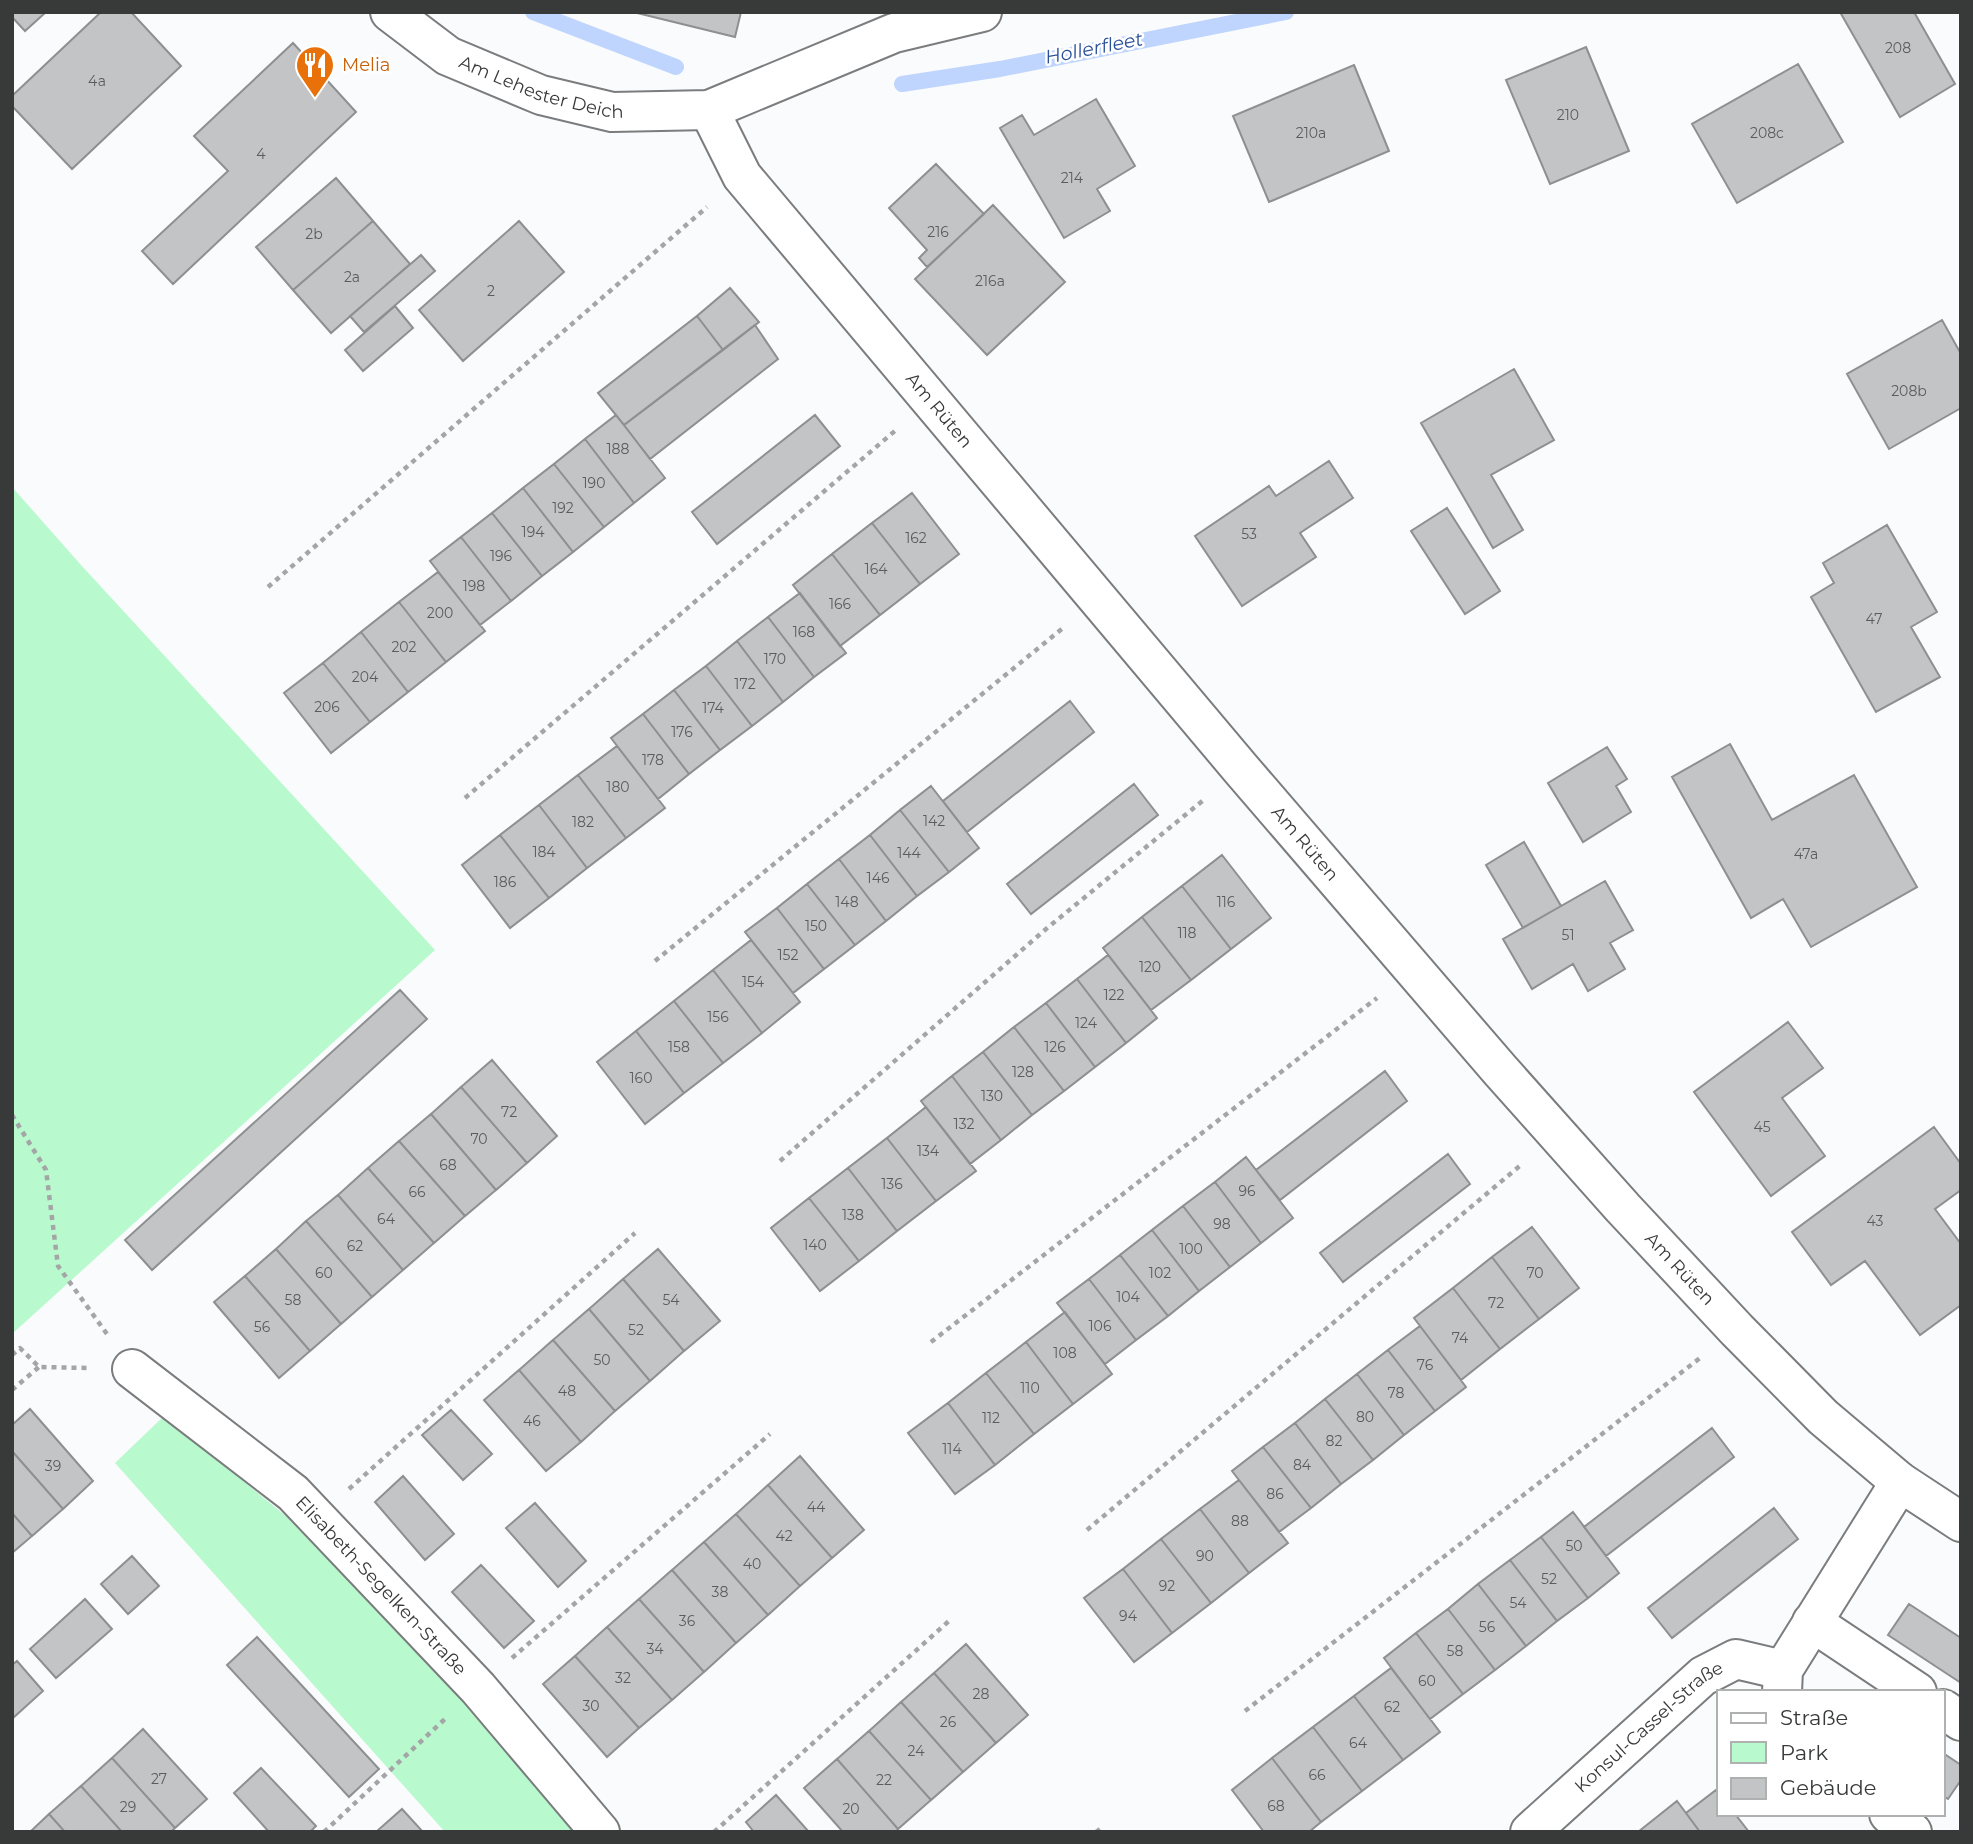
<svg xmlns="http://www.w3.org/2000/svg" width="1973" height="1844" font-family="Montserrat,sans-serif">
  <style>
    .green { fill: #b8f9cd }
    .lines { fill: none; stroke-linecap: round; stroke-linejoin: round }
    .stream { stroke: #bfd5fe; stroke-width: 16 }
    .building { fill: #c3c4c6; stroke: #8e8f91; stroke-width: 2 }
    .minor-casing { stroke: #7b7c7e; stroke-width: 42 }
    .path { stroke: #a4a5a6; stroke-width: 4.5; stroke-dasharray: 5 5; stroke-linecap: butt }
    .minor { stroke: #fff; stroke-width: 38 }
    .labels { text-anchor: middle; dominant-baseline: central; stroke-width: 5; stroke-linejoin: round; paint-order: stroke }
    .number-label { font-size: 14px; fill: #5b5c5c }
    .food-label { font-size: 18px; fill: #c56008; stroke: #fff; text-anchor: start }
    .street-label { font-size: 18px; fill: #383939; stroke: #fff }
    .water-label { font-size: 19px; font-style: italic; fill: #2a509c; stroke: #fff }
  </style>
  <rect width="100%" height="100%" fill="#fafbfd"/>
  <path class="green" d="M12,487L81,565L435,950L12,1334Z
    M164,1416L287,1517L443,1677L573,1832H445L115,1463Z"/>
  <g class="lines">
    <path class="stream" d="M533,12L676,67
      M902,84L1000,69L1286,12"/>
  </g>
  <path class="building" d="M12,12H46L25,31L12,17Z
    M101,12H131L181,66L72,169L12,106V96Z
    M633,12H741L735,37Z
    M1840,12H1914L1955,84L1900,117Z
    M293,43L356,112L173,284L142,251L228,171L194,136Z
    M1586,47L1629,151L1550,184L1506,80Z
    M1798,64L1843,142L1737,203L1692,124Z
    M1354,65L1389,151L1269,202L1233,116Z
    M1096,99L1135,166L1097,189L1110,211L1064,238L1000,128L1022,115L1034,135Z
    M936,164L984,214L927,267L919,258L927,250L889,208Z
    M336,178L373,221L293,290L256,247Z
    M993,205L1065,282L987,355L915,279Z
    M373,221L410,264L331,333L293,290Z
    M519,221L564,272L463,361L419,310Z
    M421,255L435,271L364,332L350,316Z
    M730,288L759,322L723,350L697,316Z
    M395,306L413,328L363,371L345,350Z
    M697,316L723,350L624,425L598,393Z
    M1942,320L1961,354V408L1889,449L1847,374Z
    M755,325L778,359L650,459L624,425Z
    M1514,369L1554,440L1491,475L1523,530L1493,548L1421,423Z
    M616,415L665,478L634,503L585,439Z
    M815,415L840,446L717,544L692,512Z
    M585,439L634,503L604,527L554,464Z
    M1329,461L1353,498L1300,533L1316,557L1242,606L1195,536L1269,486L1276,496Z
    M554,464L604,527L573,552L523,488Z
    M523,488L573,552L542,576L492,513Z
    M912,493L959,554L920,584L872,523Z
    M1447,508L1500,591L1465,614L1411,531Z
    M492,513L542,576L511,601L461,537Z
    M872,523L920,584L880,615L832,554Z
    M1887,525L1937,612L1911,627L1940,677L1876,712L1811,597L1834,583L1823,563Z
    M461,537L511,601L480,625L430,561Z
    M832,554L880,615L840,646L793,585Z
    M438,572L485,631L446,662L399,602Z
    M800,593L846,653L814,677L768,617Z
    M399,602L446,662L408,692L361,632Z
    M768,617L814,677L783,702L737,641Z
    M361,632L408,692L370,722L323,663Z
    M737,641L783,702L752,726L706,666Z
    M323,663L370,722L331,753L284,693Z
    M706,666L752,726L720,750L674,690Z
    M674,690L720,750L689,774L643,714Z
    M1070,701L1094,732L967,832L943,801Z
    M643,714L689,774L658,799L611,738Z
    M1730,744L1772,820L1854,775L1917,887L1811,947L1783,899L1751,918L1672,777Z
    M617,746L665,808L626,838L578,775Z
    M1607,747L1627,779L1616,786L1631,812L1583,842L1548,783Z
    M578,775L626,838L587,868L539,805Z
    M1134,784L1158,815L1031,914L1007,884Z
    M931,786L979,848L949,872L900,810Z
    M539,805L587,868L549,898L500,835Z
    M900,810L949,872L917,896L870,835Z
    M500,835L549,898L510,928L462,865Z
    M870,835L917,896L886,921L839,859Z
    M1524,842L1561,906L1523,928L1486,865Z
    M1222,855L1271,918L1231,949L1182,886Z
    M839,859L886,921L855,945L807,884Z
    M1605,881L1633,930L1610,943L1625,969L1588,991L1573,964L1532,989L1503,939Z
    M807,884L855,945L824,969L777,908Z
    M1182,886L1231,949L1191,980L1142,917Z
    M777,908L824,969L793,993L745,932Z
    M1142,917L1191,980L1151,1010L1103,948Z
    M751,940L800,1002L762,1033L713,970Z
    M1108,955L1157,1018L1126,1043L1077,979Z
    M713,970L762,1033L723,1063L674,1001Z
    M1077,979L1126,1043L1095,1067L1046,1003Z
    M400,990L427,1019L152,1270L125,1240Z
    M674,1001L723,1063L684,1093L636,1031Z
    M1046,1003L1095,1067L1064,1091L1014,1027Z
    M1788,1022L1823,1068L1782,1098L1825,1156L1771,1196L1694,1092Z
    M1014,1027L1064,1091L1032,1115L983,1052Z
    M636,1031L684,1093L645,1124L597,1062Z
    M983,1052L1032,1115L1001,1140L952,1076Z
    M492,1060L557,1136L527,1163L461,1087Z
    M1385,1071L1407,1101L1280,1200L1256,1170Z
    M952,1076L1001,1140L970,1164L921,1101Z
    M461,1087L527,1163L496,1190L431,1114Z
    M926,1107L976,1171L936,1201L887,1138Z
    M431,1114L496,1190L465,1216L399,1141Z
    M1934,1127L1961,1164V1190L1935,1209L1961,1244V1305L1920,1335L1865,1261L1831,1285L1792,1232Z
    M887,1138L936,1201L897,1231L848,1168Z
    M399,1141L465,1216L434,1243L368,1168Z
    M1448,1154L1470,1184L1343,1282L1320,1253Z
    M1246,1157L1293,1218L1261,1243L1215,1182Z
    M368,1168L434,1243L403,1270L338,1195Z
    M848,1168L897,1231L859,1261L809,1198Z
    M1215,1182L1261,1243L1230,1267L1183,1206Z
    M338,1195L403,1270L372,1297L306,1221Z
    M809,1198L859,1261L820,1291L771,1228Z
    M1183,1206L1230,1267L1199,1291L1152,1230Z
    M306,1221L372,1297L341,1324L276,1249Z
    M1532,1227L1579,1288L1539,1319L1492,1257Z
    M1152,1230L1199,1291L1168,1316L1120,1255Z
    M276,1249L341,1324L310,1351L245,1276Z
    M658,1249L720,1321L684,1351L623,1279Z
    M1120,1255L1168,1316L1136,1340L1089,1279Z
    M1492,1257L1539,1319L1500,1349L1453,1288Z
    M245,1276L310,1351L279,1378L214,1302Z
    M623,1279L684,1351L650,1381L589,1309Z
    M1089,1279L1136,1340L1105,1364L1057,1303Z
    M1453,1288L1500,1349L1461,1380L1414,1318Z
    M589,1309L650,1381L615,1411L553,1340Z
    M1065,1312L1112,1374L1073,1404L1026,1342Z
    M1420,1326L1466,1387L1435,1411L1388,1350Z
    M553,1340L615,1411L581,1442L519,1370Z
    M1026,1342L1073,1404L1034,1434L986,1373Z
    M1388,1350L1435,1411L1404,1435L1357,1374Z
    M519,1370L581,1442L546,1471L484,1400Z
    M986,1373L1034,1434L995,1465L948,1403Z
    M1357,1374L1404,1435L1373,1460L1325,1399Z
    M1325,1399L1373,1460L1341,1484L1295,1423Z
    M948,1403L995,1465L955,1494L908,1433Z
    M30,1409L93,1481L63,1509L12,1451V1425Z
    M451,1410L492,1454L463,1480L422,1435Z
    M1295,1423L1341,1484L1311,1508L1263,1447Z
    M1712,1428L1734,1457L1606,1556L1584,1527Z
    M1263,1447L1311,1508L1279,1532L1232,1471Z
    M12,1451L63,1509L32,1536L12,1513Z
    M800,1456L864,1530L832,1558L768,1485Z
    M403,1476L454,1534L425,1560L375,1502Z
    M1239,1480L1288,1543L1249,1573L1200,1509Z
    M768,1485L832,1558L800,1586L736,1514Z
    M535,1503L586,1561L558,1587L506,1528Z
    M1774,1508L1798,1539L1672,1638L1648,1608Z
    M1200,1509L1249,1573L1211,1603L1161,1539Z
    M1573,1512L1619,1573L1588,1598L1541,1537Z
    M12,1513L32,1536L12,1553Z
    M736,1514L800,1586L768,1615L704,1542Z
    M1541,1537L1588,1598L1557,1621L1510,1560Z
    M1161,1539L1211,1603L1172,1633L1123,1569Z
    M704,1542L768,1615L736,1643L672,1570Z
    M132,1556L159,1586L128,1614L101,1584Z
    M1510,1560L1557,1621L1526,1646L1478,1584Z
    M481,1565L534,1621L504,1648L452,1592Z
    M1123,1569L1172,1633L1134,1662L1084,1598Z
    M672,1570L736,1643L704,1672L639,1599Z
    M1478,1584L1526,1646L1495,1670L1448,1609Z
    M85,1599L112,1629L56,1678L30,1649Z
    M639,1599L704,1672L672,1700L607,1627Z
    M1909,1604L1961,1638V1683L1888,1635Z
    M1448,1609L1495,1670L1463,1694L1416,1633Z
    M607,1627L672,1700L639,1728L575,1656Z
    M1416,1633L1463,1694L1430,1719L1384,1658Z
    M257,1637L379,1769L349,1797L227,1665Z
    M966,1644L1028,1715L996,1743L934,1673Z
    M575,1656L639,1728L607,1757L543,1684Z
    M17,1661L43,1691L14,1717L12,1715V1665Z
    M1391,1668L1440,1732L1403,1760L1354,1696Z
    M934,1673L996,1743L963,1772L901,1702Z
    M1354,1696L1403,1760L1362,1791L1313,1727Z
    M901,1702L963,1772L931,1800L869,1731Z
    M1313,1727L1362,1791L1321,1822L1272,1758Z
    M143,1729L207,1799L175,1828L112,1758Z
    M869,1731L931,1800L898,1829L837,1759Z
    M1943,1753L1961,1765V1780L1948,1799L1943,1796Z
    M112,1758L175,1828L171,1832H122L81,1786Z
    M1272,1758L1321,1822L1309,1832H1264L1232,1790Z
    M837,1759L898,1829L896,1832H843L804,1788Z
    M261,1768L316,1826L310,1832H269L234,1793Z
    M81,1786L122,1832H65L49,1814Z
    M1716,1790L1719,1794V1814H1735L1749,1832H1700L1686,1813Z
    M776,1795L809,1832H754L746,1822Z
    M1677,1801L1700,1832H1638Z
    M402,1809L423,1832H376Z
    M49,1814L65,1832H30Z"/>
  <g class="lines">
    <defs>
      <g id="minor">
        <path id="s1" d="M390,12L448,56L541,95L612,112L709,110L894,33L982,12"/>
        <path id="s2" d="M709,110L742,176L1241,769L1500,1070L1623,1208L1737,1330L1823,1417L1900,1482L1961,1522"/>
        <path id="s3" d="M132,1369L293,1493L478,1688L600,1832"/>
        <path d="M1812,1622L1917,1692"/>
        <path d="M1782,1692L1783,1670L1900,1482"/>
        <path d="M1943,1709L1961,1721"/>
        <path d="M1889,1814L1912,1832"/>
        <path id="s4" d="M1530,1832L1703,1676L1736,1659L1783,1670"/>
      </g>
    </defs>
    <use href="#minor" class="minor-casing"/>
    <path class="path" d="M268,587L707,207
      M465,798L896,430
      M655,961L1063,628
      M12,1115L46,1170L58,1266L107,1334
      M780,1161L1046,929L1206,798
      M931,1342L1377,998
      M12,1355L20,1348L39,1367L88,1368
      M12,1390L39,1367
      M349,1489L635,1233
      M1087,1530L1522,1164
      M512,1658L770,1434
      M1245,1711L1700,1358
      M324,1832L446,1718
      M714,1832L950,1620
      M1096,1832L1100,1829"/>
    <use href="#minor" class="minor"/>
  </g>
  <defs>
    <symbol id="restaurant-pin" viewBox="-11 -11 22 30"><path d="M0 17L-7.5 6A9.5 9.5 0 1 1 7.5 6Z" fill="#e8710a" stroke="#fff"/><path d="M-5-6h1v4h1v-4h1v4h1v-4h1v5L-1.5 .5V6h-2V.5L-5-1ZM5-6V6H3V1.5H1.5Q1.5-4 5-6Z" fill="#fff"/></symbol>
  </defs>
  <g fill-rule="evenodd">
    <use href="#restaurant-pin" x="293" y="43" width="44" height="60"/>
  </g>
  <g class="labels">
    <g class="number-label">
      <text x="1898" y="48">208</text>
      <text x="97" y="81">4a</text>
      <text x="1568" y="115">210</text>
      <text x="1311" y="133">210a</text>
      <text x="1767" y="133">208c</text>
      <text x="261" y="154">4</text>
      <text x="1072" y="178">214</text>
      <text x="938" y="232">216</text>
      <text x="314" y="234">2b</text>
      <text x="352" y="277">2a</text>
      <text x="990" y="281">216a</text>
      <text x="491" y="291">2</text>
      <text x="1909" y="391">208b</text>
      <text x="618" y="449">188</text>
      <text x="594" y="483">190</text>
      <text x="563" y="508">192</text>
      <text x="533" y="532">194</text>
      <text x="1249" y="534">53</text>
      <text x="916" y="538">162</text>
      <text x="501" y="556">196</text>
      <text x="876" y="569">164</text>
      <text x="474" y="586">198</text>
      <text x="840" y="604">166</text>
      <text x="440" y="613">200</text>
      <text x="1874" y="619">47</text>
      <text x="804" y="632">168</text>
      <text x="404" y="647">202</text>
      <text x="775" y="659">170</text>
      <text x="365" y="677">204</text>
      <text x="745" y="684">172</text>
      <text x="327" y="707">206</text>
      <text x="713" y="708">174</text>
      <text x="682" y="732">176</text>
      <text x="653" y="760">178</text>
      <text x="618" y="787">180</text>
      <text x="934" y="821">142</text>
      <text x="583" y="822">182</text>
      <text x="544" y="852">184</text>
      <text x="909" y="853">144</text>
      <text x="1806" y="854">47a</text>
      <text x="878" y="878">146</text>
      <text x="505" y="882">186</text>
      <text x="847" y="902">148</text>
      <text x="1226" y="902">116</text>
      <text x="816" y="926">150</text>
      <text x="1187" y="933">118</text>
      <text x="1568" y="935">51</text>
      <text x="788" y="955">152</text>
      <text x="1150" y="967">120</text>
      <text x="753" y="982">154</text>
      <text x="1114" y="995">122</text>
      <text x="718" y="1017">156</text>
      <text x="1086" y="1023">124</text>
      <text x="679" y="1047">158</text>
      <text x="1055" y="1047">126</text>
      <text x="1023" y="1072">128</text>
      <text x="641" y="1078">160</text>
      <text x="992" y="1096">130</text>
      <text x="509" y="1112">72</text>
      <text x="964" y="1124">132</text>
      <text x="1762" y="1127">45</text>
      <text x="479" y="1139">70</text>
      <text x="928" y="1151">134</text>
      <text x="448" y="1165">68</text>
      <text x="892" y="1184">136</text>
      <text x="1247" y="1191">96</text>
      <text x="417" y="1192">66</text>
      <text x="853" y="1215">138</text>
      <text x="386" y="1219">64</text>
      <text x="1875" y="1221">43</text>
      <text x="1222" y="1224">98</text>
      <text x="815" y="1245">140</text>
      <text x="355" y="1246">62</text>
      <text x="1191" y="1249">100</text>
      <text x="324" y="1273">60</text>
      <text x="1160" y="1273">102</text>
      <text x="1535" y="1273">70</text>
      <text x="1128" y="1297">104</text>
      <text x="293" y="1300">58</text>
      <text x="671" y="1300">54</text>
      <text x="1496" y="1303">72</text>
      <text x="1100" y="1326">106</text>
      <text x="262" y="1327">56</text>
      <text x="636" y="1330">52</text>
      <text x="1460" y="1338">74</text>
      <text x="1065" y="1353">108</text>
      <text x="602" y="1360">50</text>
      <text x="1425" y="1365">76</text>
      <text x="1030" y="1388">110</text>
      <text x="567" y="1391">48</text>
      <text x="1396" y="1393">78</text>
      <text x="1365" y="1417">80</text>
      <text x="991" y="1418">112</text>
      <text x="532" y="1421">46</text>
      <text x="1334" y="1441">82</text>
      <text x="952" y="1449">114</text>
      <text x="1302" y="1465">84</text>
      <text x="53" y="1466">39</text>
      <text x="1275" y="1494">86</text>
      <text x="816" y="1507">44</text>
      <text x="1240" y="1521">88</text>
      <text x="784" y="1536">42</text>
      <text x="1574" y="1546">50</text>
      <text x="1205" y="1556">90</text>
      <text x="752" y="1564">40</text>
      <text x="1549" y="1579">52</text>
      <text x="1167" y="1586">92</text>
      <text x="720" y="1592">38</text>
      <text x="1518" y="1603">54</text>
      <text x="1128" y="1616">94</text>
      <text x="687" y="1621">36</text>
      <text x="1487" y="1627">56</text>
      <text x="655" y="1649">34</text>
      <text x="1455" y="1651">58</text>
      <text x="623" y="1678">32</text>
      <text x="1427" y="1681">60</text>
      <text x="981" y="1694">28</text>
      <text x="591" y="1706">30</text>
      <text x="1392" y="1707">62</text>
      <text x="948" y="1722">26</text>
      <text x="1358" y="1743">64</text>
      <text x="916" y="1751">24</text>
      <text x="1317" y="1775">66</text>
      <text x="159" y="1779">27</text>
      <text x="884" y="1780">22</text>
      <text x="1276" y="1806">68</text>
      <text x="128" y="1807">29</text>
      <text x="851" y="1809">20</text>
    </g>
    <g class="food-label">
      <text x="342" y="65">Melia</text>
    </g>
    <g class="street-label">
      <text stroke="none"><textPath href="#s1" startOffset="172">Am Lehester Deich</textPath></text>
      <text stroke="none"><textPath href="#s2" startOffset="380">Am Rüten</textPath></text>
      <text stroke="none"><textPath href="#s2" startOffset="947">Am Rüten</textPath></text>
      <text stroke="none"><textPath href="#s2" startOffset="1514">Am Rüten</textPath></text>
      <text stroke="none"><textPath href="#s3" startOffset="331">Elisabeth-Segelken-Straße</textPath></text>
      <text stroke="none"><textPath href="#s4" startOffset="159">Konsul-Cassel-Straße</textPath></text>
    </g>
    <g class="water-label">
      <text transform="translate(1094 48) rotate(-11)">Hollerfleet</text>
    </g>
  </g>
  <rect width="1973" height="1844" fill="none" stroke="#383939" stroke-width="28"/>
  <rect x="1717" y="1690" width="228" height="126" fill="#ffffff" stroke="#afb0b0" stroke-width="2"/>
  <rect x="1731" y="1713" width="35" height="10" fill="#ffffff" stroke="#afb0b0" stroke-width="2"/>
  <text x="1780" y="1725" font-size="21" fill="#383939">Straße</text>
  <rect x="1731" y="1742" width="35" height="21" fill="#b8f9cd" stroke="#afb0b0" stroke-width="2"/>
  <text x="1780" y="1760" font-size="21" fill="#383939">Park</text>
  <rect x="1731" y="1778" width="35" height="21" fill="#c3c4c6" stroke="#afb0b0" stroke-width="2"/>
  <text x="1780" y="1795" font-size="21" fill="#383939">Gebäude</text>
</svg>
